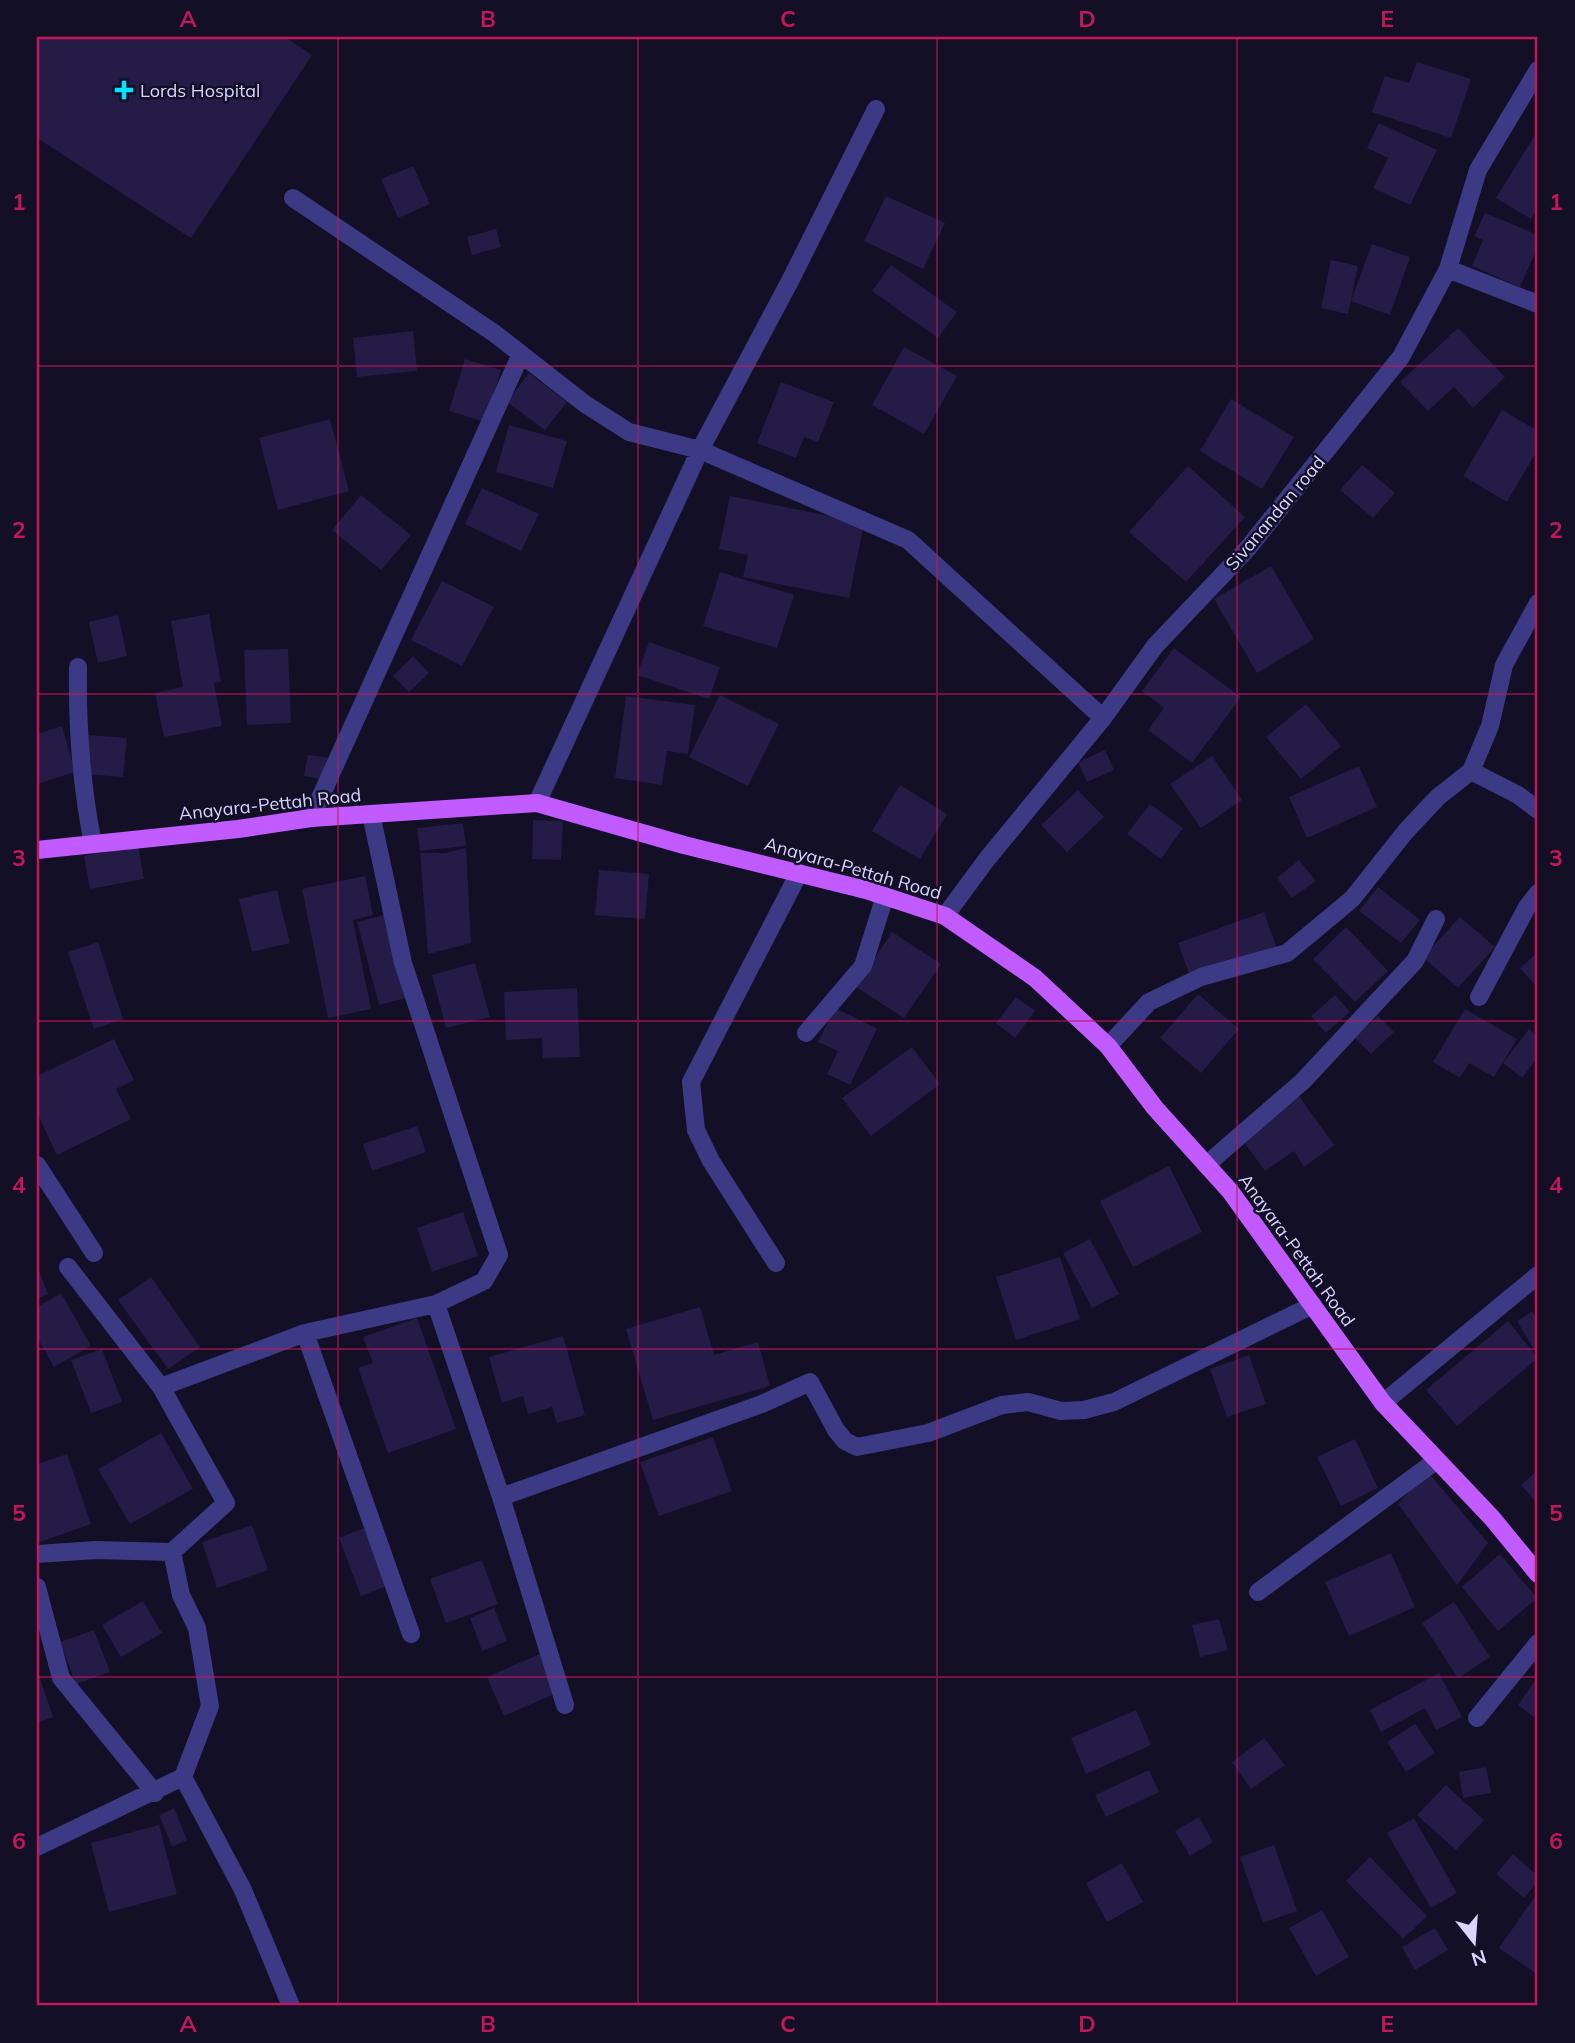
<svg xmlns="http://www.w3.org/2000/svg" width="1575" height="2043" font-family="Mulish,sans-serif">
  <style>
    .building { fill: #241b47 }
    .lines { fill: none; stroke-linecap: round; stroke-linejoin: round }
    .minor { stroke: #3d3a85; stroke-width: 18 }
    .major { stroke: #c25bff; stroke-width: 18 }
    .grid { fill: none; stroke: #c2185b; stroke-width: 2; stroke-opacity: 0.55 }
    .poi-dot { fill: #00e5ff; stroke: #130f26; stroke-width: 2.5 }
    .labels { text-anchor: middle; dominant-baseline: central; stroke-width: 5; stroke-linejoin: round; paint-order: stroke }
    .poi-label { font-size: 18px; fill: #d9d4ff; stroke: #130f26; text-anchor: start }
    .street-label { font-size: 18px; fill: #d9d4ff; stroke: #130f26 }
    .neatline { fill: none; stroke: #c2185b; stroke-width: 2.5 }
    .grid-label { font-size: 23px; text-anchor: middle; font-weight: bold; fill: #c2185b }
  </style>
  <rect width="100%" height="100%" fill="#130f26"/>
  <path class="building" d="M37,37H285L312,55L191,238L37,138Z
    M1417,62L1471,79L1451,138L1372,112L1385,76L1409,83Z
    M1379,123L1437,150L1410,205L1373,188L1388,158L1367,148Z
    M1538,130V207L1531,219L1496,198Z
    M413,166L430,204L398,218L381,179Z
    M886,196L945,223L923,269L864,241Z
    M1485,213L1538,235V246L1520,287L1472,266L1483,240L1474,236Z
    M496,229L501,247L472,255L467,237Z
    M1372,244L1410,257L1390,315L1351,301Z
    M1331,260L1358,266L1348,314L1321,308Z
    M891,265L957,312L938,338L872,291Z
    M1458,328L1505,377L1473,408L1454,387L1428,411L1400,382Z
    M413,331L417,371L357,377L353,338Z
    M904,347L957,376L924,434L872,405Z
    M465,359L501,370L485,422L449,411Z
    M529,373L567,402L545,430L507,402Z
    M781,382L834,402L818,442L804,437L796,458L757,443Z
    M1231,399L1294,437L1262,489L1200,451Z
    M1502,410L1538,431V449L1507,502L1463,476Z
    M330,419L349,491L278,510L259,438Z
    M509,425L567,441L553,488L496,472Z
    M1362,465L1395,493L1373,518L1340,490Z
    M1188,466L1245,517L1186,582L1129,532Z
    M482,488L539,514L521,551L465,524Z
    M361,495L411,535L381,570L332,530Z
    M730,496L864,523L849,598L743,577L748,555L719,549Z
    M1271,566L1314,639L1257,673L1214,599Z
    M720,572L794,595L777,648L703,626Z
    M442,581L494,607L462,666L411,640Z
    M209,614L221,682L214,683L222,726L164,737L155,693L183,687L171,621Z
    M118,615L127,656L98,663L89,622Z
    M649,642L720,667L709,699L637,675Z
    M1174,648L1241,697L1192,763L1148,730L1164,708L1142,691Z
    M288,649L291,723L247,725L244,650Z
    M413,656L429,673L409,692L393,676Z
    M720,695L779,724L748,786L689,757Z
    M626,696L695,705L688,754L667,751L662,785L615,778Z
    M1306,704L1341,746L1301,779L1266,737Z
    M62,726L75,772L37,784V734Z
    M87,735L127,738L123,777L84,774Z
    M1105,750L1114,770L1087,782L1078,762Z
    M308,755L338,759L334,781L304,776Z
    M1212,756L1242,800L1201,828L1170,784Z
    M1359,766L1377,807L1307,838L1289,797Z
    M900,785L947,814L920,859L872,831Z
    M1078,790L1104,817L1067,852L1041,825Z
    M1150,804L1183,828L1161,859L1127,834Z
    M533,820L563,821L561,860L532,859Z
    M463,823L466,846L420,851L417,828Z
    M138,846L144,879L90,889L84,856Z
    M466,848L471,943L428,954L420,853H446Z
    M1299,860L1316,881L1292,898L1277,878Z
    M599,870L649,874L645,919L595,915Z
    M365,876L373,915L353,920L371,1009L328,1018L302,889Z
    M1378,887L1420,920L1401,943L1359,911Z
    M277,890L290,943L252,952L239,899Z
    M1264,912L1277,949L1191,979L1178,943Z
    M387,914L409,997L379,1005L357,922Z
    M1460,917L1495,947L1458,988L1423,957Z
    M1346,927L1388,971L1355,1002L1313,959Z
    M892,932L941,964L904,1018L856,987Z
    M98,942L123,1019L94,1029L68,952Z
    M1538,952V988L1520,968Z
    M475,963L490,1017L446,1028L432,975Z
    M577,988L580,1057L543,1058L542,1038L506,1040L504,992Z
    M1198,994L1239,1029L1201,1073L1160,1038Z
    M1335,995L1350,1012L1326,1033L1311,1016Z
    M1016,997L1035,1011L1015,1038L996,1023Z
    M835,1008L877,1029L850,1085L827,1074L838,1051L818,1042Z
    M1465,1009L1517,1039L1494,1077L1469,1063L1460,1078L1433,1062Z
    M1378,1016L1394,1032L1371,1054L1355,1038Z
    M1529,1029L1538,1036V1057L1522,1078L1503,1063Z
    M114,1039L134,1080L116,1089L131,1119L57,1155L37,1113V1076Z
    M912,1047L940,1084L871,1136L842,1098Z
    M1299,1096L1334,1145L1304,1167L1294,1151L1265,1171L1241,1138Z
    M417,1126L426,1152L372,1171L363,1144Z
    M1169,1166L1202,1232L1133,1267L1100,1201Z
    M463,1212L478,1256L432,1272L417,1228Z
    M1090,1239L1119,1294L1092,1308L1063,1253Z
    M1060,1257L1080,1319L1016,1340L996,1277Z
    M37,1266L48,1294L37,1299Z
    M151,1277L200,1347L168,1369L118,1300Z
    M61,1293L91,1346L54,1367L37,1337V1307Z
    M700,1307L714,1355L758,1342L770,1386L653,1420L626,1329Z
    M1532,1311L1538,1321V1356L1517,1321Z
    M417,1318L456,1429L388,1453L358,1368L373,1363L363,1337Z
    M1508,1321L1538,1358L1457,1426L1426,1390Z
    M563,1336L585,1415L557,1423L552,1407L528,1414L523,1396L502,1403L489,1357Z
    M102,1349L122,1402L91,1413L71,1360Z
    M1249,1355L1266,1404L1227,1417L1210,1369Z
    M161,1433L193,1489L130,1524L98,1469Z
    M713,1437L732,1491L659,1516L640,1462Z
    M1355,1439L1378,1488L1341,1506L1317,1457Z
    M67,1454L91,1524L37,1543V1464Z
    M1538,1470V1504L1521,1485Z
    M1427,1471L1488,1543L1457,1585L1398,1504Z
    M252,1525L268,1570L217,1588L202,1542Z
    M364,1528L386,1586L361,1596L339,1538Z
    M1391,1553L1415,1607L1349,1636L1325,1582Z
    M1500,1554L1537,1598L1498,1631L1462,1587Z
    M482,1560L498,1604L446,1623L430,1579Z
    M143,1601L162,1633L121,1657L102,1625Z
    M1454,1602L1490,1657L1458,1678L1422,1623Z
    M494,1608L507,1641L482,1651L470,1618Z
    M1219,1619L1228,1650L1200,1657L1192,1625Z
    M94,1630L110,1672L76,1684L60,1642Z
    M542,1653L559,1692L504,1716L487,1677Z
    M37,1670L53,1717L37,1723Z
    M1439,1673L1462,1717L1436,1730L1425,1708L1381,1732L1370,1710Z
    M1534,1682L1538,1684V1712L1534,1717L1518,1705Z
    M1136,1710L1151,1745L1086,1774L1071,1738Z
    M1415,1724L1435,1753L1406,1772L1387,1742Z
    M1264,1738L1285,1765L1251,1789L1232,1762Z
    M1486,1767L1491,1793L1463,1798L1459,1772Z
    M1149,1770L1159,1792L1106,1817L1095,1795Z
    M1446,1785L1484,1820L1456,1850L1417,1815Z
    M174,1808L187,1840L172,1847L159,1815Z
    M1199,1817L1213,1842L1190,1856L1175,1831Z
    M1414,1818L1457,1893L1431,1908L1387,1833Z
    M159,1825L177,1894L109,1912L91,1843Z
    M1274,1845L1297,1911L1263,1923L1240,1857Z
    M1513,1854L1538,1876V1881L1524,1898L1496,1874Z
    M1370,1857L1427,1916L1403,1939L1346,1881Z
    M1122,1863L1143,1902L1107,1922L1086,1883Z
    M1538,1892V1975L1499,1948Z
    M1322,1910L1349,1957L1316,1976L1289,1928Z
    M1435,1928L1448,1950L1415,1970L1402,1947Z"/>
  <g class="lines">
    <path class="minor" d="M293,198L494,333L585,404L629,432L700,450L908,540L1103,718
      M1448,269L1538,304
      M78,667C77,728 81,784 93,844
      M1471,771L1490,726L1504,665L1538,603
      M537,803L700,450L790,281L876,109
      M311,818L521,354
      M945,916L987,859L1103,718L1155,646L1248,548L1401,357L1448,269L1478,170L1538,70
      M1479,997L1527,907L1538,893
      M806,1033L863,966L885,896
      M1108,1046L1149,1002L1201,977L1287,953L1352,899L1406,831L1438,797L1471,771L1518,795L1538,810
      M37,1165L94,1253
      M1206,1165L1303,1081L1415,961L1436,919
      M776,1263L711,1161L696,1130L691,1082L799,873
      M68,1267L161,1387
      M436,1304L501,1497L565,1705
      M305,1333L411,1634
      M1383,1403L1538,1275
      M501,1497L762,1404L810,1382L836,1430L845,1441L857,1447L928,1433L1002,1405L1028,1402L1061,1411L1084,1410L1114,1402L1313,1305
      M37,1554L96,1550L172,1552
      M37,1587L61,1678L155,1793
      M1258,1592L1437,1460
      M1477,1718L1538,1643
      M37,1847L183,1777
      M291,2006L243,1890L183,1777L210,1706L197,1628L181,1595L172,1552L226,1503L161,1387L305,1333L436,1304L484,1281L499,1255L403,963L371,814"/>
    <path class="major" d="M37,850L238,829L311,818L537,803L684,845L866,890L945,916L1035,978L1108,1046L1155,1108L1230,1191L1383,1403L1492,1518L1538,1574"/>
  </g>
  <path class="grid" d="M338,37V2006M638,37V2006M937,37V2006M1237,37V2006M37,366H1538M37,694H1538M37,1021H1538M37,1349H1538M37,1677H1538"/>
  <path class="poi-dot" d="M120.5 79.5h7v7h7v7h-7v7h-7v-7h-7v-7h7z"/>
  <g class="labels">
    <g class="poi-label">
      <text x="140" y="90">Lords Hospital</text>
    </g>
    <g class="street-label">
      <text transform="translate(1275 513) rotate(-50)">Sivanandan road</text>
      <text transform="translate(270 804) rotate(-6)">Anayara-Pettah Road</text>
      <text transform="translate(853 868) rotate(16)">Anayara-Pettah Road</text>
      <text transform="translate(1297 1250) rotate(54)">Anayara-Pettah Road</text>
    </g>
  </g>
  <rect width="1575" height="2043" fill="none" stroke="#130f26" stroke-width="77"/>
  <g transform="translate(1474 1942) rotate(163)" stroke="#130f26" stroke-width="5" paint-order="stroke">
  <path d="M0-5L12 26L0 18L-12 26Z" fill="#d9d4ff"/>
  <text y="-10" font-size="19" font-weight="bold" text-anchor="middle" fill="#d9d4ff">N</text>
  </g>
  <rect x="38" y="38" width="1498" height="1966" class="neatline"/>
  <g class="grid-label">
    <text x="188" y="27">A</text>
    <text x="488" y="27">B</text>
    <text x="788" y="27">C</text>
    <text x="1087" y="27">D</text>
    <text x="1387" y="27">E</text>
    <text x="19" y="210">1</text>
    <text x="1556" y="210">1</text>
    <text x="19" y="538">2</text>
    <text x="1556" y="538">2</text>
    <text x="19" y="866">3</text>
    <text x="1556" y="866">3</text>
    <text x="19" y="1193">4</text>
    <text x="1556" y="1193">4</text>
    <text x="19" y="1521">5</text>
    <text x="1556" y="1521">5</text>
    <text x="19" y="1849">6</text>
    <text x="1556" y="1849">6</text>
    <text x="188" y="2032">A</text>
    <text x="488" y="2032">B</text>
    <text x="788" y="2032">C</text>
    <text x="1087" y="2032">D</text>
    <text x="1387" y="2032">E</text>
  </g>
</svg>
